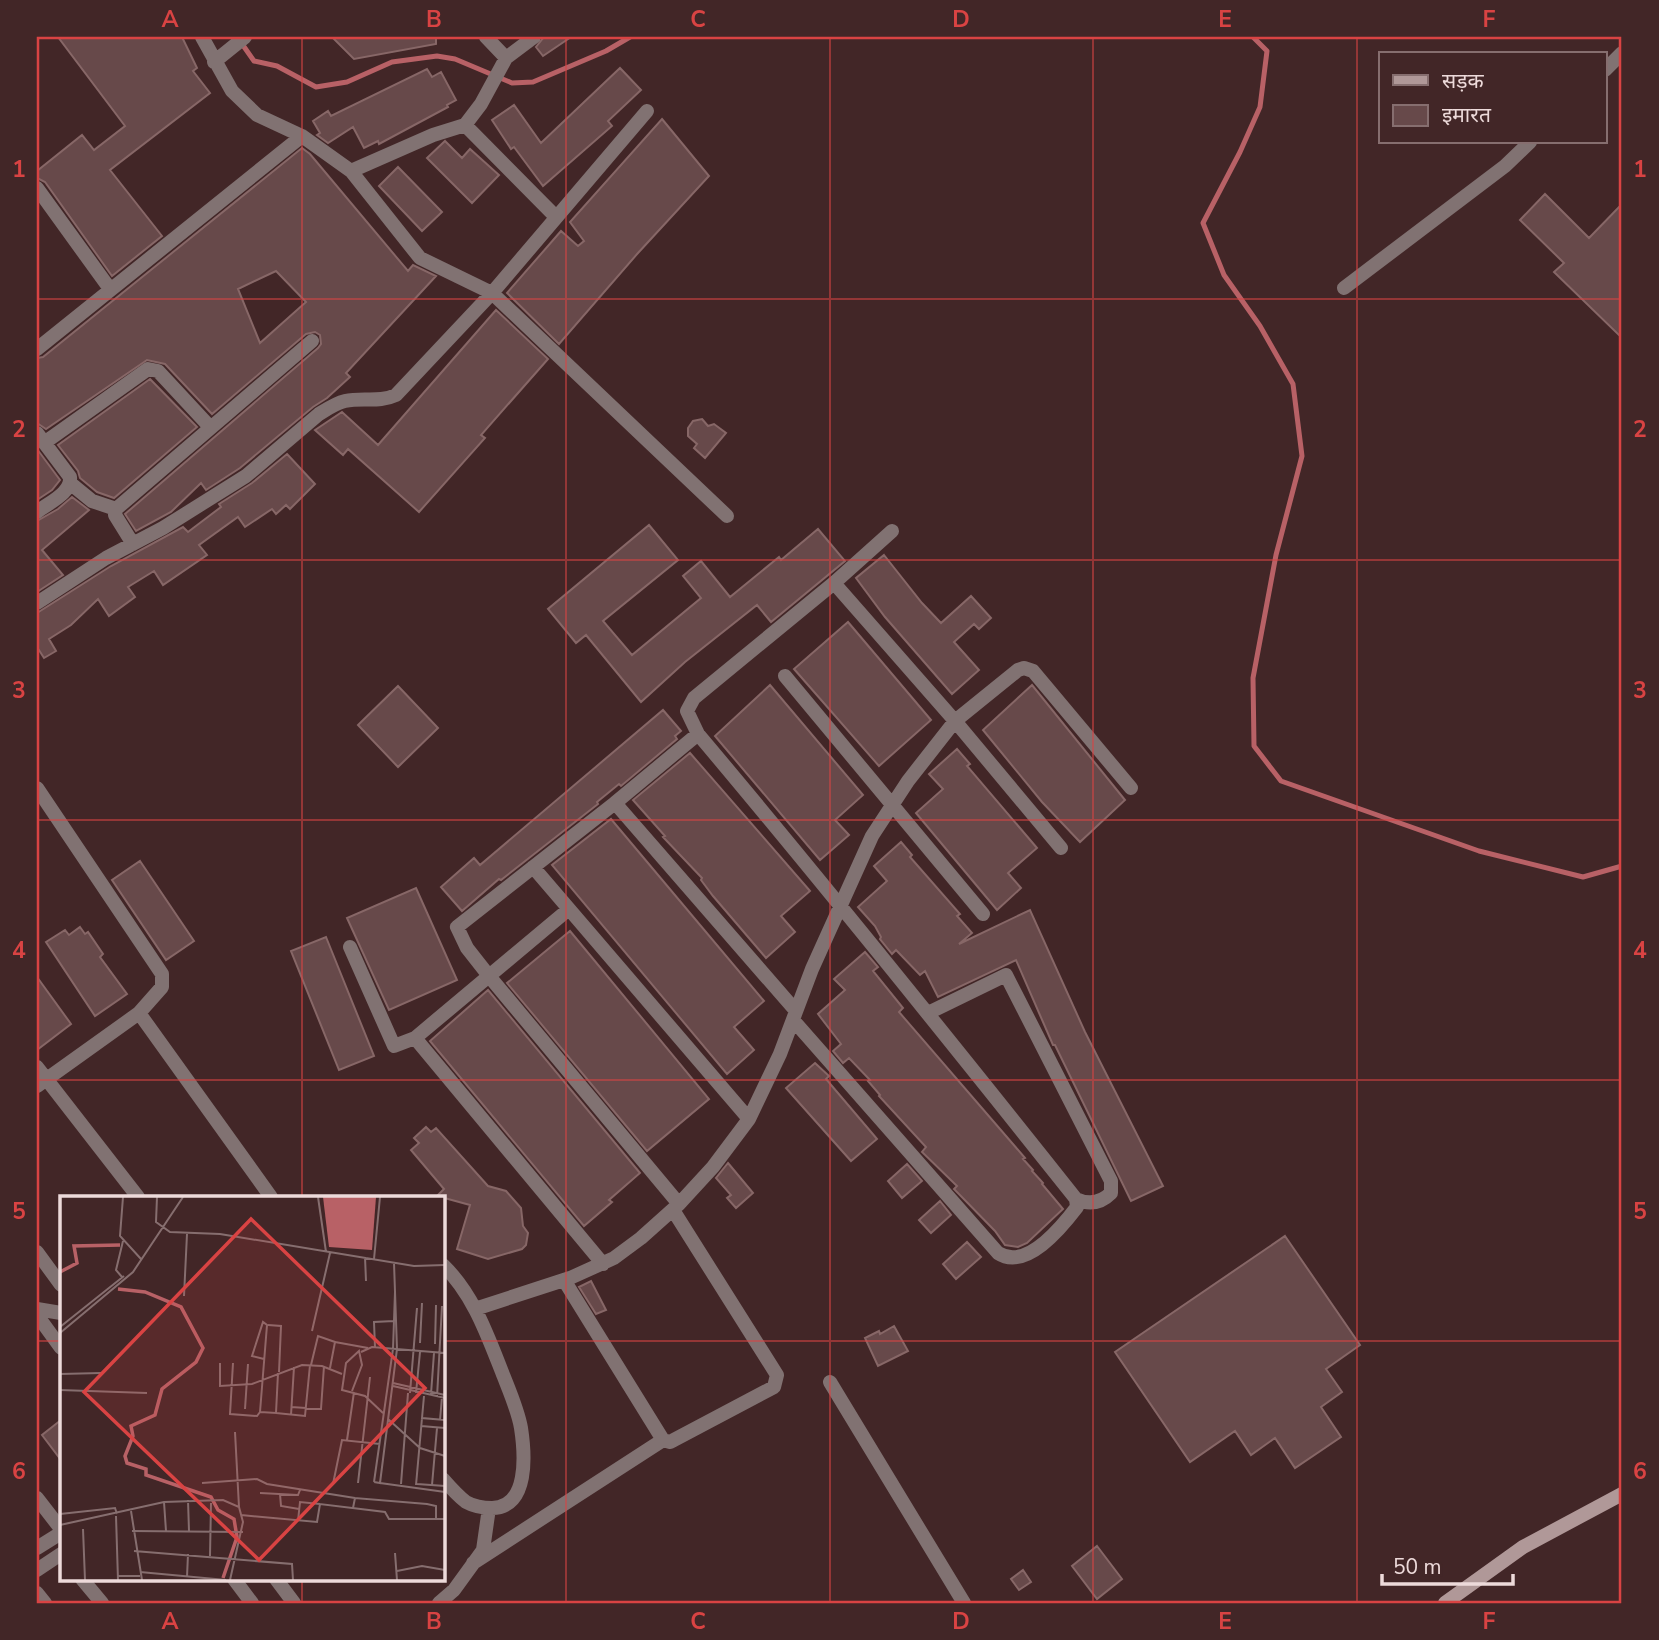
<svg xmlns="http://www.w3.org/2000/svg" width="1659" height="1640" font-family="'Nunito Sans','Noto Sans Devanagari',sans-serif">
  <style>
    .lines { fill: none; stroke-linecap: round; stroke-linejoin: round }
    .stream { stroke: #b86166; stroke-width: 5 }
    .building { fill: #67494a; stroke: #876767; stroke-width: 2; fill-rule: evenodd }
    .street { stroke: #817272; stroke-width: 14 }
    .secondary { stroke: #b09898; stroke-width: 14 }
    .grid { fill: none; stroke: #d94343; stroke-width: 2; stroke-opacity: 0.55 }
    .inset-river { fill: none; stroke: #b86166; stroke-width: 3.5 }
    .inset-road { fill: none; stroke: #866e6f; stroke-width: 2 }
    .view { fill: #d94343; fill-opacity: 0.15; stroke: #d94343; stroke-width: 3.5 }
    .inset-edge { fill: none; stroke: #eddada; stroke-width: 3.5 }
    .neatline { fill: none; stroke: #d94343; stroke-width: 2.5 }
    .grid-label { font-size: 23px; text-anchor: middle; font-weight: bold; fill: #d94343 }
  </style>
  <rect width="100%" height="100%" fill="#422627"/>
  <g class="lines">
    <path class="stream" d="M1253,37L1267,51L1260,107L1240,152L1203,223L1224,275L1260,326L1293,384L1302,456L1276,555L1253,678L1254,746L1281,781L1479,851L1583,877L1622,866
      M240,41L254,61L277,66L316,87L347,82L392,62L437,56L455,59L512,83L533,82L606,51L630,37"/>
  </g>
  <path class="building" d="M58,37H182L197,68L193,71L210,93L110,170L162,236L112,276L45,182L37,178V171L82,135L94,150L125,126Z
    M332,37H436V44L354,59Z
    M544,37H571L543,56L536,47Z
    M620,68L641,90L608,121L612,126L543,186L514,147L511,149L492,120L514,105L541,143Z
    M427,69L432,77L441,72L456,100L447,105L448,107L379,144L378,141L364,148L353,127L328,143L317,135L320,133L313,121L328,111L331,116Z
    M662,119L709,176L638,253L559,344L507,293L561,231L578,246L584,241L570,222Z
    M445,141L462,158L470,149L499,175L472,203L427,158Z
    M302,148L310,154L408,271L413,265L436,276L346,373L350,377L327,398L313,407L240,468L206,490L201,483L171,512L136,531L125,514L318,348L321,344L320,335L315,332L306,334L212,414L165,364L147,360L46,429L37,423V358L43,357ZM276,271L306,302L260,343L238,289Z
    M398,167L442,212L422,231L379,186Z
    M1545,194L1589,238L1622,204V338L1554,272L1564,263L1520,220Z
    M496,310L548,359L481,435L485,438L419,512L348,449L343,455L315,430L342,412L378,445Z
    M150,379L197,427L114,498L97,492L80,478L78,471L58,445Z
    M702,419L708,426L714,424L726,433L705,458L694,448L697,444L688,436V428L693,421Z
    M37,449L60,480L52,490L37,500Z
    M287,454L315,484L290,509L286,505L276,514L272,509L245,527L238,517L199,545L207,555L163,585L154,571L128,587L135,597L109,616L98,599L71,625L49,639L56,651L44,658L37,647V613L111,566L183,527L188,532L221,507L219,504L252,483Z
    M72,497L89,510L42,550L63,575L37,592V521L58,509Z
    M649,525L678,560L603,621L632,655L701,598L683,576L701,561L730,597L779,557L781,560L818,529L845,561L771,622L757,605L685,662L641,702L586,635L576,643L548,609Z
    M884,555L922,603L941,623L971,596L991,618L979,629L974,624L954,642L979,670L952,694L885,617L856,578Z
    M848,622L931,720L879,766L794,669Z
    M770,685L863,795L835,820L849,835L820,860L715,736Z
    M1032,685L1125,800L1080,842L1042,802L983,730Z
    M398,686L438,728L398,767L358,725Z
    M663,710L681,731L675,736L677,739L621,786L619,784L597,802L598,804L501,880L499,879L462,911L441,887L474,858L480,865Z
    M957,749L970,764L967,766L1037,848L1008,873L1021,888L997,910L916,813L943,789L929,774Z
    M690,753L810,891L781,916L795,932L766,958L713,896L701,880L702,878L663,837L665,836L633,800Z
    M611,819L764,1001L734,1027L754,1050L727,1074L552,865Z
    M901,842L912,855L910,857L960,914L957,916L972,933L959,944L1030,910L1085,1032L1163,1186L1131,1201L1055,1045H1053L1016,960L938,997L925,971L920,975L896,950L892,954L880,939L881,937L875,926L858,907L887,881L874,866Z
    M140,861L194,941L166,960L112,880Z
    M416,888L457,980L389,1010L347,918Z
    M80,927L85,934L88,932L103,954L100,957L127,994L95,1016L46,942L65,930L69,935Z
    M570,931L709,1099L647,1151L507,983Z
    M326,937L374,1056L339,1070L291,951Z
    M865,952L878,967L873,971L903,1008L899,1012L1025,1158L1023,1159L1033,1170L1032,1171L1043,1183L1042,1184L1063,1209L1027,1243L1018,1247L1005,1245L995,1231L954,1189L957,1186L922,1152L926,1147L879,1096L880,1095L868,1081L870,1080L849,1058L843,1063L833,1051L841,1044L818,1014L845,990L834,979Z
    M37,977L71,1024L37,1050Z
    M488,990L640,1173L609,1200L612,1202L584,1226L430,1041Z
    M815,1063L829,1076L826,1079L877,1139L851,1161L786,1088Z
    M426,1127L431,1132L436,1128L488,1186L506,1191L521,1208L523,1226L528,1233L526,1245L522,1249L488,1259L457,1249L470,1205L437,1196L444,1189L411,1150L419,1143L414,1138Z
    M728,1163L753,1193L736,1208L727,1198L731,1195L716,1178Z
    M907,1164L922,1181L902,1198L888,1181Z
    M940,1201L951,1215L931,1233L919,1220Z
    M1285,1236L1360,1345L1326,1369L1342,1392L1321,1407L1341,1437L1295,1468L1275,1438L1251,1455L1235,1431L1190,1462L1115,1352Z
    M967,1242L981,1257L956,1279L943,1264Z
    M591,1281L606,1310L596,1314L579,1287Z
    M894,1326L908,1351L878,1366L865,1338L879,1331L880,1334Z
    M61,1420V1460L42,1435Z
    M1097,1546L1122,1579L1097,1599L1072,1566Z
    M1023,1570L1031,1582L1019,1590L1011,1579Z"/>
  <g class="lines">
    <path class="street" d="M202,37L232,91L257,115L302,136L351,171L433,135L465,125L481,104L506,58L534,37
      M486,37L506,58
      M214,62L245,37
      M1605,70L1622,53
      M465,125L556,217
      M351,171L420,258L492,293L727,516
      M37,188L110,289
      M1344,288L1505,166L1530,142
      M37,349L302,136
      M37,433L70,477C72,493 48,503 37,512
      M44,443L148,369L158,371L210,427
      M70,483L92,501L116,509
      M133,544L115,515L116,509L312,341
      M834,583L892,531
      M37,603L106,558L163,528L246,476L319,414C327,409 336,403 345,401C363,397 379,403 396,395L492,293L647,111
      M785,676L983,914
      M698,734L615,803L796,1011
      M37,788L162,974V987L139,1013L37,1086
      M615,803L457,927L467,948L489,976L679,1204
      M533,867L749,1119
      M569,909L415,1038L603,1264
      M350,947L394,1046L415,1038
      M139,1013L271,1197
      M928,1013L1006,975L1111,1181V1193C1101,1203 1089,1205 1076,1199C952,1043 827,887 698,734L687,711L694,698L834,583L955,721L1061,848
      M793,1020L998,1253C1026,1271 1061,1228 1077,1207L1076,1199
      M37,1067L138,1197
      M37,1252L61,1285
      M443,1265C473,1294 487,1334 502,1372C509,1390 518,1410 521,1428C525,1454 529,1508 492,1508C482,1508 475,1507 466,1502C458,1496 450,1487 443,1479
      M564,1280L663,1440L670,1442L774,1387L777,1375L673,1210
      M37,1309L61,1313
      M475,1309L570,1278L614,1258L641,1238L679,1204L713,1167L749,1119L780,1054L812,969L872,836L908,781L955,721L1018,670L1024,668L1033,671L1131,788
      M37,1315L61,1348
      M830,1382L964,1603
      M37,1498L61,1529
      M37,1548L61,1533
      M473,1563L663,1440
      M37,1570L61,1554
      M82,1579L102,1603
      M234,1579L252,1603
      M276,1579L294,1603
      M37,1593L45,1603
      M439,1603L454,1590L483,1550L489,1508"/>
    <path class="secondary" d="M1445,1603L1523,1547L1622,1494"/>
  </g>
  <path class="grid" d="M302,37V1197M566,37V1603M830,37V1603M1093,37V1603M1357,37V1603M37,299H1622M37,560H1622M37,820H1622M37,1080H1622M37,1341H61M443,1341H1622M302,1579V1603"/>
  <g transform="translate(60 1196)">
    <rect width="385" height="385" fill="#422627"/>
    <path d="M263,1H316L312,54L269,51Z" fill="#b86166"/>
    <path class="inset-river" d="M0,76L17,67L14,50L60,49M58,93L85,96L121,111L143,152L136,166L102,193L95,219L71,230L73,240L65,260L67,267L86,273V279L151,301L158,314L174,323L177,341L163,382"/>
    <path class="inset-road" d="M63,1L60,40L81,63M97,1L96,26L110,36L160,38L354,70L385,69M258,1L266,56M305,61L306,85M314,63L320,1M62,81L56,74L63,45M124,100L127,38M208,129L221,130L219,176M0,131L64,80M252,135L270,57M0,137L73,76L123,1M275,146L308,152M360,147L362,107M375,148L376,109M315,151L314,126L334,125M301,156L312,151L385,157M160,167V190L192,188L242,169L262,170L282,178M173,167L170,218L197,220L200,216L207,129L203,126L192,160L204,163M251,169L258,140L275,146L270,172M0,178L41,177M333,187L385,199M333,190L385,202M0,194L87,197M292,195L302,169L299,155L286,167L282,194L305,200L323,217M350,197L357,112M356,197L360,156M371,198L374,157M364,200L362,222L385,224M377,201L382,110M231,211L261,213L264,170M185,213L188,168M200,216L216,217L218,177M216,217L245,220L250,169M231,219L234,171M328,223L360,252L385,260M380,224L382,201M361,230L385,232M175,236L179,311M287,244L294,196M314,286L320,287L337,153L334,67M314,286L333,153L335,96M142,287L197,283L207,288L295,302M298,287L310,181M320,287L385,296M273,288L282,244L320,248M341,288L348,197M357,288L385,290M356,289L362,222M372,289L377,232M200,297L238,299L240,294M220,298L221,310L239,313M128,304L129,335M104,306L106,335M293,312L295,302L367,308L376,310V323M71,315L82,384M0,318L55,312L57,318M181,319L257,326L260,308L325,316L329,323H385M56,320L58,384M238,325L240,306L260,308M0,329L104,306L163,304L179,311L183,326L170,384M23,333L25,384M72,335L183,336M0,342V384M74,355L232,368L233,384M335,357L337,384M150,360L151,307M337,375L362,370L385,374M80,376L166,384M58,380H80M127,381L128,358"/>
    <path class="view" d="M191,23L365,192L199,364L24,196Z"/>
    <rect width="385" height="385" class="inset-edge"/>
  </g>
  <rect width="1659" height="1640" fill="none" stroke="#422627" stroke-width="77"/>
  <rect x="1379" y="52" width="228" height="91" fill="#422627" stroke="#866e6f" stroke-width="2"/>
  <rect x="1393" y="75" width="35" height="10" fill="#b09898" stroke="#866e6f" stroke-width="2"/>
  <text x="1442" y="88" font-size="21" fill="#eddada">सड़क</text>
  <rect x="1393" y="105" width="35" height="21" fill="#67494a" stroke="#866e6f" stroke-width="2"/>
  <text x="1442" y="122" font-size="21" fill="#eddada">इमारत</text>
  <path d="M1382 1574v10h131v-10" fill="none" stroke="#eddada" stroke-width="3.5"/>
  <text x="1393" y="1574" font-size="21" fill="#eddada" stroke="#422627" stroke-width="5" paint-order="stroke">50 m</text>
  <rect x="38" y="38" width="1582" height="1564" class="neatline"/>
  <g class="grid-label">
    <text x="170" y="27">A</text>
    <text x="434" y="27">B</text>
    <text x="698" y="27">C</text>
    <text x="961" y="27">D</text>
    <text x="1225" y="27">E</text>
    <text x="1489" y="27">F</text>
    <text x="19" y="177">1</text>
    <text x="1640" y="177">1</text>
    <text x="19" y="437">2</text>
    <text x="1640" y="437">2</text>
    <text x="19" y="698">3</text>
    <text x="1640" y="698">3</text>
    <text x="19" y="958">4</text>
    <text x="1640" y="958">4</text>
    <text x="19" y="1219">5</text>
    <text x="1640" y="1219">5</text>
    <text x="19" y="1479">6</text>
    <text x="1640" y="1479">6</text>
    <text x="170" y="1629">A</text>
    <text x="434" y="1629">B</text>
    <text x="698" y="1629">C</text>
    <text x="961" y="1629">D</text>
    <text x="1225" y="1629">E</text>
    <text x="1489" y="1629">F</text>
  </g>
</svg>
